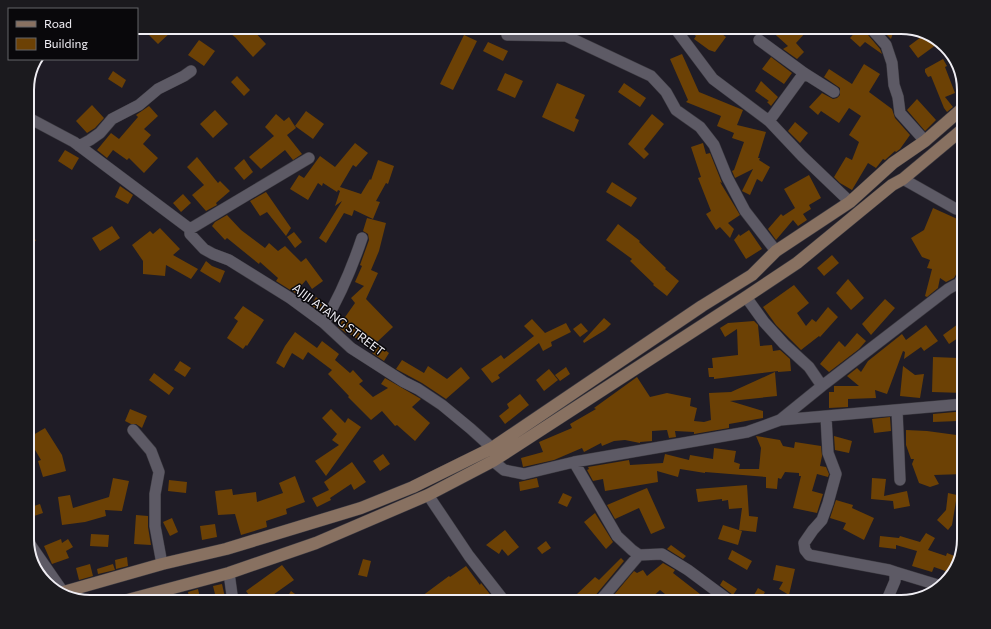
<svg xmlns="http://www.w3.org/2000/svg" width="991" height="629" font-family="Commissioner,sans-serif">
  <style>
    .building { fill: #6c4105 }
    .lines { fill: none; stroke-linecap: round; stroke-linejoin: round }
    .street-casing { stroke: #3c3a41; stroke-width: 12 }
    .secondary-casing { stroke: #3c3a41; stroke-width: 13 }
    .street { stroke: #5d5a65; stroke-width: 11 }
    .secondary { stroke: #887161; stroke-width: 12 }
    .labels { text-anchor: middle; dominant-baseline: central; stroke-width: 3; stroke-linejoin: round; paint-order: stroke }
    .street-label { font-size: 12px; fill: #f0eef4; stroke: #09080b }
    .rim { fill: none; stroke: #f0eef4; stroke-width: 2 }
  </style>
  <rect width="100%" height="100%" fill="#1f1c26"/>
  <path class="building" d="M157,27H168L172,31L158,44L149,35Z
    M232,27H250L266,44L253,57L235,37L228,32Z
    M684,27H713L726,37L715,52L709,50L694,39L696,36Z
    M767,27H802L807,31L796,43L804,52L797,59L783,49L788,46Z
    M860,27L863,29L880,49L882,54L865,42L860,47L850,38Z
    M883,27H895L891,39L882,30Z
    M925,34L936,38L940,42L918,58L909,46Z
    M464,35L477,41L453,90L440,84Z
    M199,40L215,51L204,66L188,55Z
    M488,42L508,51L503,61L483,51Z
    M682,54L699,92L743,110L737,125L766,132L758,158H760L759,160L770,167L762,182L757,179L750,195L742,191L753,169L735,178L732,171L734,170L744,142L732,138L734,133L717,126L721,116L686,102L688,100L670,59Z
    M771,57L792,73L784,84L762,69Z
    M943,59L947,66L945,67L955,93L945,97L953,107L947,112L944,108L931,76L928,77L925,72V69Z
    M864,64L880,74L869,92L892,109L895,118L910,135L900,149L896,152L895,151L885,160L883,159L876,168L868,163L852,190L840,183L834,177L846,157L852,160L859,142L849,135L861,116L849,108L839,123L821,111L818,115L809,107L822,93L833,99L837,98L840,95V88L824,77L829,69L852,84Z
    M113,71L126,80L122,88L108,79Z
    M505,73L523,81L515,98L497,90Z
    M237,76L250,90L244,96L231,82Z
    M761,81L778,97L771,106L767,102L769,101L755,91Z
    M557,83L585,95L575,118L579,120L574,132L542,117Z
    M624,83L646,98L640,107L618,92Z
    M917,99L936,120L925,131L907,110Z
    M92,105L104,118L95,128L87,133L76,121Z
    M149,106L158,116L144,129L151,135L143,144L158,158L144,173L129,158L127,160L113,150L107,158L97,150L111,133L119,139L138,117L136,115Z
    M215,110L228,124L213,138L200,124Z
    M306,111L324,124L313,139L295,126Z
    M276,114L284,121L289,117L296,128L287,135L302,154L293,160L285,150L261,169L249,157L274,136L265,127Z
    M652,114L664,124L644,149L649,154L644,159L628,144Z
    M795,122L808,133L800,143L788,131Z
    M355,143L368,153L356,167L353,165L340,187L361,194L370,179L371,180L378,160L394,166L388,184L386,183L376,201L380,202L373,219L354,210L352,216L344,213L326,243L319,238L342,201L335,206L340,191L338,190L337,192L323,183L322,186L318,183L308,200L290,189L299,175L304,178L320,156L335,167Z
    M703,143L706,154L710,153L722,183L720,182L740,215L728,223L734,229L730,238L720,227L716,230L706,214L711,211L698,178L701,177L691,147Z
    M65,150L79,158L72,170L58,161Z
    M197,157L218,183L220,181L230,191L216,203L217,205L206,211L192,195L204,185L187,167Z
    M244,159L253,172L244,180L234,168Z
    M809,175L821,198L809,205L811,209L803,214L807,220L798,226L793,220L776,240L768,229L781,214L783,216L795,208L784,189Z
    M612,182L637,198L631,207L606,192Z
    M120,186L133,195L128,204L115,197Z
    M266,192L291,228L286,236L267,212L260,216L250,201Z
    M183,194L191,203L181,212L173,203Z
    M933,208L964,222V268L958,271L954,278L946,282L940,278L938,288L927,297L925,296L932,269L927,268L930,260L922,257L911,238L924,230Z
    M227,215L241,230L265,248L269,243L278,251L285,246L301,262L306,258L323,281L312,289L306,280L295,293L276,281L278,278L260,262L259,264L227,238L225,240L212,226L215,222Z
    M367,218L386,223L379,251L371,270L378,273L366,299L393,327L376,343L389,353L384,361L372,353L374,351L347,332L346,333L338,327L355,303L351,298L364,286L355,282L362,266L360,265L369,240L368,234L363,231Z
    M618,224L640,241L639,242L666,268L665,269L679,281L667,296L653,285L654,284L630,261L632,259L606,240Z
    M112,226L120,238L100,251L92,238Z
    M160,228L180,249L173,255L198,269L191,279L166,265L165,276L143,274V261L132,245L150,231L153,234Z
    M749,230L762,249L746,259L734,240L739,234L740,236Z
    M294,232L302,242L295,248L287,237Z
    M27,234L36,240L27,253Z
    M832,255L839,263L824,276L817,268Z
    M206,261L212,266L225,271L220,283L200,271Z
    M848,279L864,298L851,310L836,293Z
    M794,285L809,303L797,313L806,326L812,319L816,322L828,307L838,317L820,337L819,336L801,350L776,325L763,307Z
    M316,297L327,304L322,313L311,305Z
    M885,299L895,308L871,335L862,324Z
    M243,306L264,320L247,346L246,345L243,349L227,338L238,321L234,318Z
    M604,318L611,324L605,330L584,343L583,341Z
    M532,319L545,333L566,323L571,332L551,342L552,346L543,351L539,343L498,375L500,378L492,383L481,369L501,355L504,359L534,336L524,326Z
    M754,321L758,325L760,346L772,345L773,351L780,350L790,359L791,371L778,372V371L714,379V377H709L708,368H713L712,358L738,355L737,329L725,337L720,328L728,323Z
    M581,323L588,331L580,337L573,329Z
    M958,324L964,334L949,344L943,335Z
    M926,325L938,341L924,351L921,347L904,359L905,352L903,351L887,394L875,390L876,398L848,399V407L829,408V392H834V386H859L847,376L857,368L861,372L868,361L902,334L906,340Z
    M295,332L317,348L322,341L339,354L335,360L350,373L353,370L363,381L359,384L373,397L388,388L381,384L385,378L421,399L412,407L430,423L415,441L397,425L395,426L382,411L371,420L348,397L349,396L328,374L332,370L308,352L303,360L292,353L284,368L276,363L285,346Z
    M857,333L866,341L859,349L829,372L820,364L839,341L845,347Z
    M933,357L959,358L957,372H964V393L932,392Z
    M402,360L424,373L428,366L447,379L461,367L470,378L446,399L422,383L396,369Z
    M180,361L191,368L185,377L174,370Z
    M903,366L915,375L924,374L920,398L900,396Z
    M566,367L570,374L560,381L555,375Z
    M549,369L558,380L544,391L536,380Z
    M775,372L777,396L730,401L763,411V418L729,424V428L694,434V432L675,431L676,437L669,438L667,430L652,431V441L640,442V443L625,440L614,441L602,446L601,443L584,452L582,448L554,460L523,467L521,458L543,452L539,442L572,428L570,424L596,409L594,408L637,377L650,397L667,393L691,398L690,406L697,408L694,421L704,422L711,420L709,393L731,392Z
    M154,373L174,388L169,395L149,380Z
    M520,394L529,405L505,424L499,416L509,408L507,404Z
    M130,409L147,416L142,428L136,424H131L125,421Z
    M331,409L345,423L348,418L361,427L326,476L315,461L339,445L332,440L337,434L322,418Z
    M955,412H958V421L933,422V414Z
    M890,417L891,431L874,433L872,419Z
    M45,428L62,455L66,471L43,477L38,461L41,460L28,438Z
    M906,430L927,431L964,436V474L934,475L939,484L930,487L919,483L912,464L914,459H911L906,445Z
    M756,436L780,440L783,446L794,448L795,442L821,446L822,456L820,466L826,467L829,474L828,477L817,474L812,491L823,494L817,513L793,508L801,476H799V473L785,472L781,479L778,478L777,489L766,488V477L705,472V473L680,469L678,477L657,471L658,482L605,491L603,479L593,481L587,470L589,469L588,467L629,460L630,465L663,463L665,454L689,460L690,455L713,459L714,448L736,451L734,462L740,464L739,469H759L761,448Z
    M834,436L852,441L849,453L835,450Z
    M383,454L390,464L380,471L373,461Z
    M352,462L366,482L354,490L351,484L330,498L331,500L317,507L312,498L329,490L324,482Z
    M295,476L305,502L286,509L287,514L266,521L267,527L241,535L235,514L218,515L215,491L232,489L233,495L256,492L257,502L283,493L279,483Z
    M113,478L129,481L122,511L105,510L106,516L85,522L62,525L58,497L70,495L73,508L109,497Z
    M537,478L539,487L520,491L519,482Z
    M872,478L886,479L884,496L907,491L910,506L894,509L893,501L871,499Z
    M169,480L187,482L186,493L168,491Z
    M747,485L749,516L758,517L756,532L739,530L742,508L729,509L728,500L722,501V499L698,502L696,489Z
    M647,488L665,528L651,534L639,508L615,519L607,505Z
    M563,493L572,497L567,507L558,503Z
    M948,493L957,495L952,525L948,530L937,520L946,510Z
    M836,500L853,505L852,508L874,518L864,540L843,529L846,523L830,518Z
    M40,504L43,513L31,517L28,508Z
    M595,513L613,542L606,549L584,522Z
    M136,515L148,516V527L151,545L134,544Z
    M172,518L178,532L170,536L163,522Z
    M215,524L217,537L202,540L200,526Z
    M723,525L742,531L738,545L718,539Z
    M505,530L519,547L508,556L502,549L499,554L486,545Z
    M926,533L935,538L928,550L946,556L947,553L957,557L951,573L934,567L932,572L912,566L917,551L896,545V549L879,547L880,536L899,538L900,536L920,542Z
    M91,534L109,535L108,547L90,546Z
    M61,539L62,543L68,539L73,547L66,551L69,558L52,564L44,546Z
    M546,541L551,548L542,554L537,548Z
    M671,545L686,556L683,559L667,549Z
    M732,550L752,561L747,570L728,559Z
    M127,557L128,566L116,569L115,560Z
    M621,558L624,561L594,597L592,602H581L577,594L595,577L599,580Z
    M363,559L371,561L367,577L358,575Z
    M663,563L675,570L673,573L700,594L694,602H675L660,590L647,602H608L634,571L637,573L643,570L647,576Z
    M90,564L93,576L79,580L76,568Z
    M113,564L115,570L98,574L97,569Z
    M282,565L294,580L263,602H254L246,591Z
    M776,565L795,569L789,595L779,589L783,582L773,580Z
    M466,566L480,585L481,583L493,598L488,602H426L422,596L449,576L450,577Z
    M723,580L737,589L733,595L720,585Z
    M222,584L226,602H217L213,586Z
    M758,588L765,592L759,602H750Z
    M198,589L201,602H190L188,592Z
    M291,591L306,602H284Z"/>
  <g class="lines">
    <defs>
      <path id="street" d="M674,27L713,79L769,121L802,156L850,202
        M870,27L886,45L892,63L894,85L898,97L900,113L925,141
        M507,35L566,36L651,76L666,92L676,110L700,127L714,145L727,177L745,211L776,251
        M759,40L804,73L834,92
        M27,117L74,142L190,229V234L204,249L213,254L229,260L290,298L324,323L351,348L404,382L418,389L442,405L471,429L492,448
        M769,121L804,73
        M79,146L90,140L100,133L112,119L139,105L158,89L184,76L191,71
        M903,179L956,209
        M190,229L309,158
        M746,297L764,322L784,344L809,367L822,386
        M324,323C340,296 352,268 362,238
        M897,410L900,480
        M826,417L828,453L836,474L828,503L822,520L813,530L804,543L805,550L809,555L889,570L895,572V581L886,602
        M780,420L822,386L948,289L959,283L964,275
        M133,430L151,451L159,472L155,494V526L162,564
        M493,461L504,470L524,474L574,462L747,432L780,420L964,404
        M574,462L617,536L632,550L639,555L662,554L688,570L731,602
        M428,495L469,556L505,602
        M27,540L63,592
        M895,572L941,586
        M229,573L233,602
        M599,602L639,555"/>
      <path id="secondary" d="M60,593L162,564L226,549L361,508L413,487L492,448L702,306L752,275L776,251L850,202L893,163L925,141L964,107
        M120,602L229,573L316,543L428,495L493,461L746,297L797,263L892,185L903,179L964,128"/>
    </defs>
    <use href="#street" class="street-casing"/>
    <use href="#secondary" class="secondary-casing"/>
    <use href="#street" class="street"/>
    <use href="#secondary" class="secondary"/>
  </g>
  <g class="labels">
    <g class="street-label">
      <text transform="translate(339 319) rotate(37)">AJIJI ATANG STREET</text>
    </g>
  </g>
  <path d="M0 0H991V629H0ZM90 34H901A56 56 0 0 1 957 90V539A56 56 0 0 1 901 595H90A56 56 0 0 1 34 539V90A56 56 0 0 1 90 34Z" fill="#1b1a1e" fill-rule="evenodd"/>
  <path class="rim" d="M90 34H901A56 56 0 0 1 957 90V539A56 56 0 0 1 901 595H90A56 56 0 0 1 34 539V90A56 56 0 0 1 90 34Z"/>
  <rect x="8" y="8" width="130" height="52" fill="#09080b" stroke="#656468"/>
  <rect x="16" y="21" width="20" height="6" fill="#887161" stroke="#656468"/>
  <text x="44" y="28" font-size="12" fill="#f0eef4">Road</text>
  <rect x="16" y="38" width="20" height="12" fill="#6c4105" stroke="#656468"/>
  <text x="44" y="48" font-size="12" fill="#f0eef4">Building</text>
</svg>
